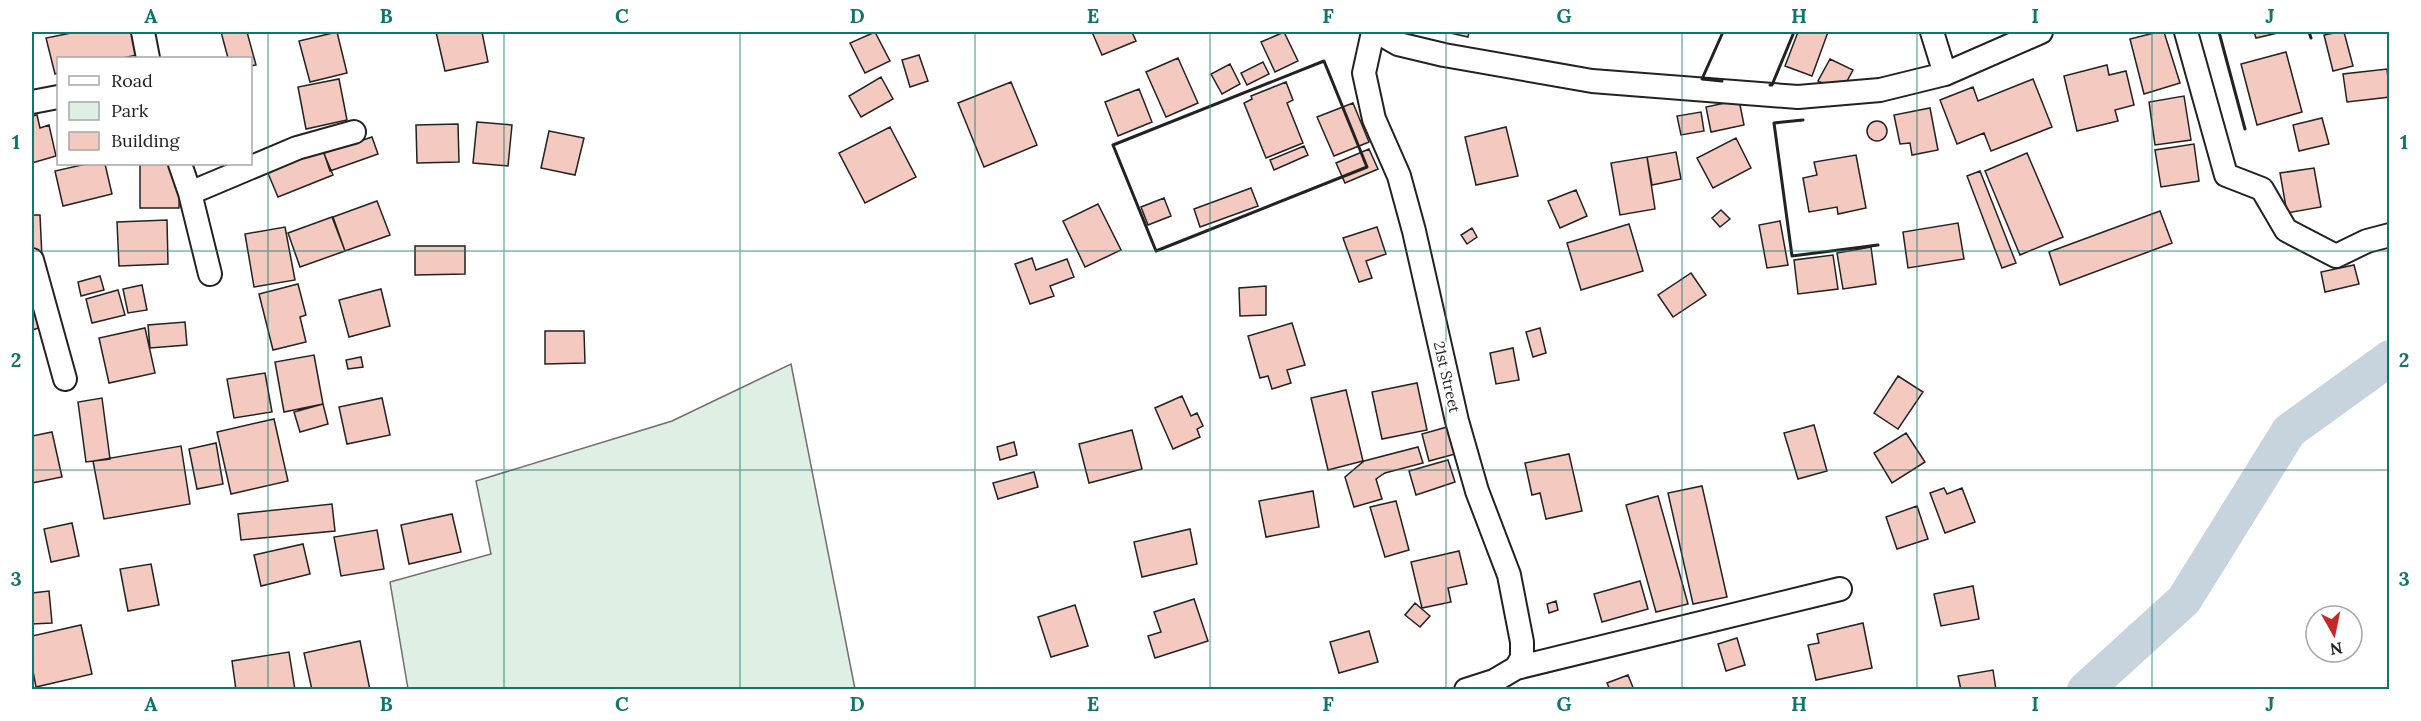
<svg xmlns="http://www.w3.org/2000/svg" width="2421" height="721" font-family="Lora,serif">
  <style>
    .green { fill: #e0efe3; stroke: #6f6f6f; stroke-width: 1.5 }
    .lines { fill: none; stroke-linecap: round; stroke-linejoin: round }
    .river { stroke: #c7d3dd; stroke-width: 36 }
    .building { fill: #f3c9c0; stroke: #222; stroke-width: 1.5 }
    .minor-casing { stroke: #222; stroke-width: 26 }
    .minor { stroke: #fff; stroke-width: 22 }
    .wall { stroke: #222; stroke-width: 3 }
    .grid { fill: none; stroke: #0f766e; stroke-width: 1.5; stroke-opacity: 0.55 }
    .labels { text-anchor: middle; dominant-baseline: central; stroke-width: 4.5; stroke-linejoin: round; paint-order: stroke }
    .street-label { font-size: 15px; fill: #222; stroke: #fff }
    .neatline { fill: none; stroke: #0f766e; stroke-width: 2 }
    .grid-label { font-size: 20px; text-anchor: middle; font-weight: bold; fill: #0f766e }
  </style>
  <rect width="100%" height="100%" fill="#fff"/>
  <path class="green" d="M791,364L855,689H408L390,582L491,554L476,481L672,421Z"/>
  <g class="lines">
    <path class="river" d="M2085,690L2184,600L2289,431L2390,358"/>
  </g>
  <path class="building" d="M76,32H141L146,53L123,58H58V73L55,74L46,38Z
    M221,32H247L256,65L250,66V58H228Z
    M337,32L347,73L310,82L299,41Z
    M436,32H482L488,62L445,71Z
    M875,32L890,61L865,73L850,43Z
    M1092,32H1132L1136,41L1102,55Z
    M1284,32L1298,61L1275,72L1261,42Z
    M1446,32H1469L1468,37Z
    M1798,32H1828L1812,76L1785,66Z
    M2158,32H2164L2180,83L2144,94L2130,39Z
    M2254,32H2282L2256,38Z
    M2339,32H2344L2353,66L2333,71L2324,35Z
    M2286,52L2302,112L2257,125L2241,64Z
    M919,55L928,81L910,87L902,60Z
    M1178,58L1198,103L1166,117L1146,72Z
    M1830,59L1853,70L1841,92L1818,81Z
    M1263,62L1269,74L1247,85L1241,73Z
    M1230,64L1240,84L1222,94L1211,74Z
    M2107,65L2109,75L2126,71L2134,105L2115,110L2118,121L2077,131L2064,76Z
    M2387,69L2390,97L2347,102L2343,74Z
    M881,77L893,99L861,117L849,96Z
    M339,79L347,120L306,129L298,87Z
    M2033,79L2052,127L1991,151L1984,133L1957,144L1940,100L1973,87L1978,101Z
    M1011,82L1037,145L984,167L958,103Z
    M1286,82L1293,100L1287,103L1303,143L1266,158L1244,103L1252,99L1251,96Z
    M1139,89L1152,122L1118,136L1105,102Z
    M2184,96L2191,140L2155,145L2149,102Z
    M1739,100L1744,125L1711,132L1706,107Z
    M1353,103L1369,142L1334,156L1317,117Z
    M1930,108L1938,150L1912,155L1910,143L1900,144L1894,115Z
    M1701,112L1704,131L1681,135L1677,116Z
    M37,115L40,128L49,125L56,156L32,163V116Z
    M2322,118L2329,144L2299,151L2293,125Z
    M1867 131a10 10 0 1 1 20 0a10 10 0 1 1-20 0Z
    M477,122L512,125L508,166L473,163Z
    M458,124L459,162L417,163L416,125Z
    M890,127L916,177L865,203L839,153Z
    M1506,127L1518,176L1476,185L1465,137Z
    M549,131L584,138L575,175L541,168Z
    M372,137L378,154L330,171L324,153Z
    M1736,138L1751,168L1713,188L1697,158Z
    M2194,144L2199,181L2161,187L2155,150Z
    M1304,146L1308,155L1274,170L1270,160Z
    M322,149L333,175L278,197L267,171Z
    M1369,149L1378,169L1345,183L1336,163Z
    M1676,152L1681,179L1652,185L1647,157Z
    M2027,153L2063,237L2020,255L1985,171Z
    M1856,155L1866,208L1838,214L1837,207L1809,212L1803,178L1817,175L1814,162Z
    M1647,157L1655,209L1620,215L1611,163Z
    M86,164H105L112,194L63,206L55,171Z
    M140,164H180L179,208H140Z
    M2314,168L2321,207L2287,213L2280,173Z
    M1980,171L2016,263L2002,268L1967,176Z
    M1251,188L1258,206L1200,227L1194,209Z
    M1576,190L1587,216L1560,228L1548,201Z
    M1164,198L1171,216L1148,225L1141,207Z
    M377,201L390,235L345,251L333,217Z
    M1098,204L1121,250L1085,267L1063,221Z
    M1721,210L1730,219L1720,227L1712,218Z
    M2160,211L2172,243L2060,285L2049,252Z
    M32,215H40L42,258H32Z
    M332,217L345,251L300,267L288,233Z
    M167,220L168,264L119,266L117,222Z
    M1780,221L1788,265L1767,268L1759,225Z
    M1958,223L1964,259L1908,268L1903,232Z
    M1629,224L1643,271L1581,290L1567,243Z
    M285,227L295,280L254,287L245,234Z
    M1377,227L1386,254L1366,261L1372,278L1359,282L1343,238Z
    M1472,228L1477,237L1467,244L1461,235Z
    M415,246H465V274L415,275Z
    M1871,247L1876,284L1843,289L1837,253Z
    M1833,255L1838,289L1798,294L1794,260Z
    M1032,258L1036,270L1067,259L1074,277L1050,286L1054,296L1030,304L1015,264Z
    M2354,265L2359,284L2325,292L2321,272Z
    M1691,273L1706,295L1673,317L1658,295Z
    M100,276L104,290L81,296L78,282Z
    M32,284L42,327L32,330Z
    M298,284L306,315L300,317L306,342L273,350L259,294Z
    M142,285L147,310L128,313L123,289Z
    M1266,286V315L1240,316L1239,288Z
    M381,289L390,326L349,337L339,300Z
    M118,290L125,315L92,323L86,299Z
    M185,322L187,345L150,348L148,325Z
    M1292,323L1305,365L1287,370L1291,383L1272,389L1268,376L1260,378L1248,336Z
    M145,328L155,373L109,383L99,338Z
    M1540,328L1546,353L1533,357L1526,332Z
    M545,331H584L585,363L545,364Z
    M1513,348L1519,380L1496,384L1490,353Z
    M314,355L323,404L284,412L275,362Z
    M361,357L363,367L348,369L346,360Z
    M265,373L272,412L234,418L227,379Z
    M1898,376L1923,392L1898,429L1874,413Z
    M1417,383L1427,430L1382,439L1372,392Z
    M1346,390L1363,461L1328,470L1311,398Z
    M1182,396L1191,416L1197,413L1203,426L1197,429L1200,437L1173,449L1155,408Z
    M102,398L110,459L86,462L78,402Z
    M382,398L390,435L347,444L339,407Z
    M323,404L328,424L300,432L294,412Z
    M274,419L288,481L231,494L217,432Z
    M1814,425L1827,471L1798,479L1784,433Z
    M1447,427L1455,454L1429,461L1422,434Z
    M1132,430L1142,469L1089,483L1079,444Z
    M52,432L62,477L32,483V436Z
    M1906,433L1925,462L1892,483L1874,453Z
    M1014,442L1017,455L1000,460L997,447Z
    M216,443L223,484L197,489L189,449Z
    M181,446L190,504L104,519L93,461Z
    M1418,447L1423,463L1385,473L1376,479L1382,499L1354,507L1345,477L1364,461Z
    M1569,454L1582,511L1546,519L1540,493L1532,495L1525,463Z
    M1448,460L1455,482L1416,495L1409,471Z
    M1034,472L1038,487L998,499L993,483Z
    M1702,486L1727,597L1693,604L1668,493Z
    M1944,488L1947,494L1962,488L1975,522L1945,533L1930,493Z
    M1313,491L1319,527L1266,537L1259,501Z
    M1658,496L1688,604L1656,612L1626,505Z
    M1396,501L1409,550L1385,557L1370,507Z
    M332,504L335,531L241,540L238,514Z
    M1917,506L1928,539L1897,549L1886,517Z
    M452,514L461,552L409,564L401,525Z
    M72,523L79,556L51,562L44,529Z
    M1190,529L1197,564L1142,577L1134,542Z
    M377,530L384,569L341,576L334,537Z
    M303,544L310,574L261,586L254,555Z
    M1459,551L1467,584L1448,588L1451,602L1422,608L1411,562Z
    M151,564L159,605L128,611L120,569Z
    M1640,581L1648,609L1602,622L1594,594Z
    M1973,586L1979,619L1941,626L1934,594Z
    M49,591L52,623L32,624V593Z
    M1194,599L1208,641L1155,658L1148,636L1161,632L1154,612Z
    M1556,601L1558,610L1549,613L1547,604Z
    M1415,603L1430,616L1420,627L1405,615Z
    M1075,605L1088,646L1051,657L1038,617Z
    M1863,623L1872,668L1816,680L1808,645L1819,643L1817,634Z
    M81,625L92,674L36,687L32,666V636Z
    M1369,631L1378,662L1339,673L1330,642Z
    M1737,638L1745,665L1726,671L1718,644Z
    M360,641L370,690H312L304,653Z
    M289,652L295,690H236L232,661Z
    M1993,670L1996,690H1961L1958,676Z
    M1628,675L1634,690H1610L1607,683Z"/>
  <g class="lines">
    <defs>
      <path id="minor" d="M143,32L148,58
        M1373,32L1364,73L1374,119L1399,176L1414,231L1457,421L1477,491L1509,575L1522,642V658L1516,668L1494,681L1466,690
        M1377,32L1398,44L1444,55L1592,81L1798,97L1880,90L1945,74L2041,32
        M1932,32L1945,74
        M2186,32L2226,175L2262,189L2286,230L2336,256L2367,241L2390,235
        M32,102L58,97
        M180,164L190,193L210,274
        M190,193L297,148L354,132
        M32,260L65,379
        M1516,668L1840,589"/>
    </defs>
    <use href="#minor" class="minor-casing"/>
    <use href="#minor" class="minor"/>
    <path class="wall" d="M2219,32L2245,129
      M2309,32L2311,38
      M1324,61L1367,167L1156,251L1113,145Z
      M1722,81L1702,79L1723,32
      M1770,85H1772L1794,32
      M1803,120L1774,123L1792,256L1878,245"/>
  </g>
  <path class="grid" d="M268,32V690M504,32V690M740,32V690M975,32V690M1210,32V690M1446,32V690M1682,32V690M1917,32V690M2152,32V690M32,251H2390M32,470H2390"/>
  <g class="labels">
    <g class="street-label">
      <text transform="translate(1447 377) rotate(77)">21st Street</text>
    </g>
  </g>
  <rect width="2421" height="721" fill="none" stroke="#ffffff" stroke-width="66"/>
  <rect x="57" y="57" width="195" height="108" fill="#ffffff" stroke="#a7a7a7" stroke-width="1.5"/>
  <rect x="69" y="76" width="30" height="9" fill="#ffffff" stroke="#a7a7a7" stroke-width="1.5"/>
  <text x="111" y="87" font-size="18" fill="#222222">Road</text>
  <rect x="69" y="102" width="30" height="18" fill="#e0efe3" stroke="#a7a7a7" stroke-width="1.5"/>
  <text x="111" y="117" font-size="18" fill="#222222">Park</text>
  <rect x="69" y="132" width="30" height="18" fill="#f3c9c0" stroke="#a7a7a7" stroke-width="1.5"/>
  <text x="111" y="147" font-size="18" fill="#222222">Building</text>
  <g transform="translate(2334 634) rotate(171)"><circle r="28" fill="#ffffff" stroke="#a7a7a7" stroke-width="1.5"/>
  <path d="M0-4.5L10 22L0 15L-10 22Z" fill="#c62828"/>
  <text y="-9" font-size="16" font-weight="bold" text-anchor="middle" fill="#222222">N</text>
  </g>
  <rect x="33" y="33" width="2355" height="655" class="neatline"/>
  <g class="grid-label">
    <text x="151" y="23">A</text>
    <text x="386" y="23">B</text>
    <text x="622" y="23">C</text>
    <text x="857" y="23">D</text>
    <text x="1093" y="23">E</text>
    <text x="1328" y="23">F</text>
    <text x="1564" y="23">G</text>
    <text x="1799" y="23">H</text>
    <text x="2035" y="23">I</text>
    <text x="2270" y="23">J</text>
    <text x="16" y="149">1</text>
    <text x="2404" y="149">1</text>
    <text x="16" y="367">2</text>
    <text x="2404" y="367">2</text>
    <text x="16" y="586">3</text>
    <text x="2404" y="586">3</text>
    <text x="151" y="711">A</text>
    <text x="386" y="711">B</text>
    <text x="622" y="711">C</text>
    <text x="857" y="711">D</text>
    <text x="1093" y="711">E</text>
    <text x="1328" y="711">F</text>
    <text x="1564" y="711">G</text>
    <text x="1799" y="711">H</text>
    <text x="2035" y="711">I</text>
    <text x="2270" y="711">J</text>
  </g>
</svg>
